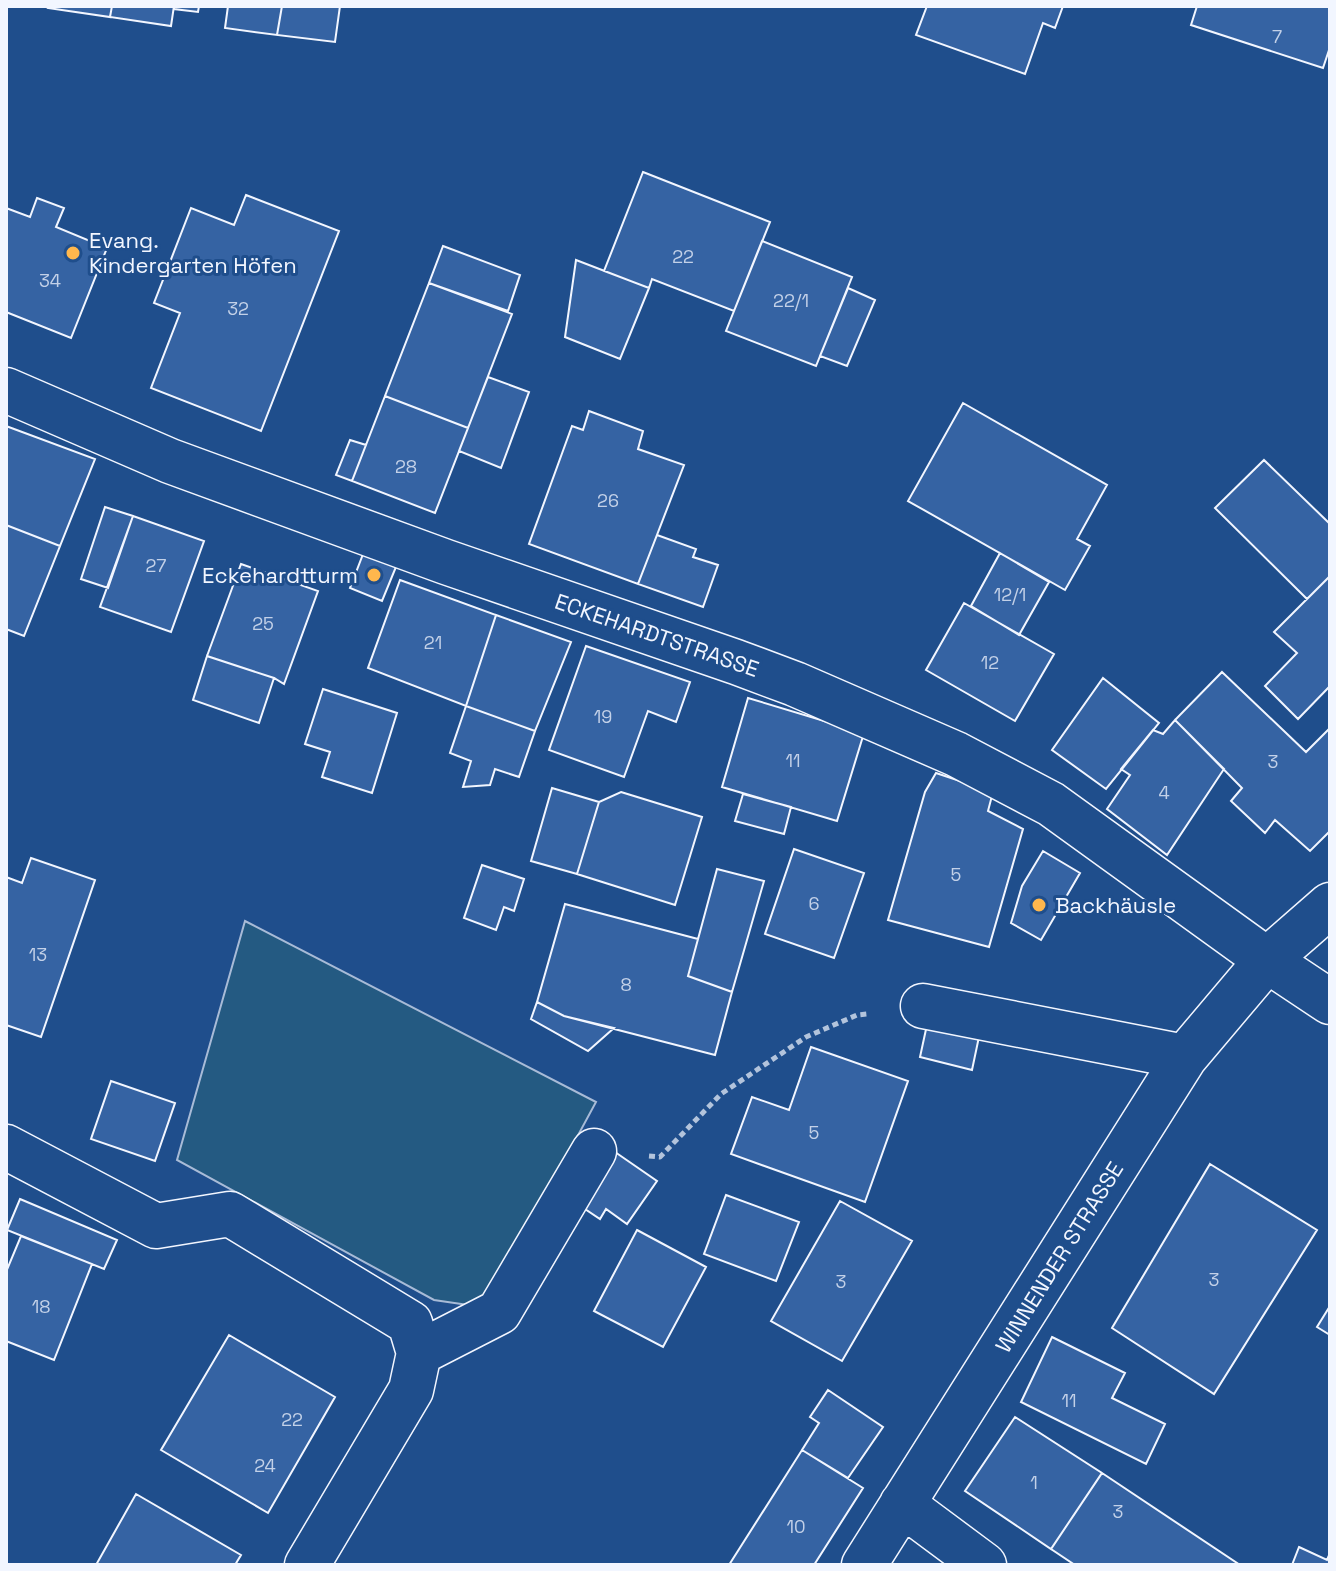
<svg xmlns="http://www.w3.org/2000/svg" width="1336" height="1571" font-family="'Space Grotesk',sans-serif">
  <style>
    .green { fill: #245a82; stroke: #a8bbd7; stroke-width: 2 }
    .building { fill: #3563a3; stroke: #f2f6ff; stroke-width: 2 }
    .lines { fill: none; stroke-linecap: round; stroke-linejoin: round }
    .minor-casing { stroke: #f2f6ff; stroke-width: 47 }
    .path { stroke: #b3c4dc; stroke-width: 5; stroke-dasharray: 6 4; stroke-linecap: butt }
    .minor { stroke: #1f4e8c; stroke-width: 44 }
    .poi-dot { fill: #ffb74d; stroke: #1f4e8c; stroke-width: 3 }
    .labels { text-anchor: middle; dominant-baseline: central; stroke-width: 6; stroke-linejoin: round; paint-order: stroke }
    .number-label { font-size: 18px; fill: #c3d1e8 }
    .poi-label { font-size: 22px; fill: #f2f6ff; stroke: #1f4e8c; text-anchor: start }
    .street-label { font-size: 22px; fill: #f2f6ff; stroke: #1f4e8c }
  </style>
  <rect width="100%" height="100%" fill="#1f4e8c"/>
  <path class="green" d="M245,921L596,1102L496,1287L468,1305L434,1300L177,1160Z"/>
  <path class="building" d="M49,6H112L110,17L48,8Z
    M112,6H174L171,26L110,17Z
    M174,6H199L198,12L174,9Z
    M228,6H282L277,35L225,28Z
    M282,6H340L335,42L277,35Z
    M927,6H1063L1055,28L1043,23L1025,74L916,35Z
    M1197,6H1330V47L1323,68L1191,25Z
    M643,172L770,222L734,311L652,279L649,288L604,271Z
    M246,195L339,231L261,431L151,388L180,313L154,303L191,208L234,225Z
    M37,198L64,208L56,227L107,248L71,338L6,312V208L30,217Z
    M762,241L852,277L816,366L726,331Z
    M443,246L520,275L508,311L429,283Z
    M576,260L649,288L620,359L565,337Z
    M429,283L512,314L468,428L385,396Z
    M848,288L875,300L847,366L820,356Z
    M488,377L529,392L501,468L459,451Z
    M385,396L468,428L435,513L352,481Z
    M963,403L1107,485L1077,539L1090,546L1065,590L908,501Z
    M589,411L643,431L638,449L684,465L638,584L529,544L572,426L583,430Z
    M6,426L95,459L60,546L6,525Z
    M350,440L366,445L352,481L336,475Z
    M1264,460L1330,524V576L1307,599L1215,508Z
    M105,507L133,516L108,588L81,579Z
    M133,516L204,541L171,632L100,607Z
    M6,525L60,546L24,636L6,629Z
    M657,535L696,549L693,557L718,565L703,607L638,584Z
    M365,549L398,562L382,601L350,588Z
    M1000,553L1049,582L1019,635L971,606Z
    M241,564L318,591L284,684L274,678L207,656Z
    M1330,576V686L1298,719L1265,686L1297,653L1274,632Z
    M400,580L496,615L466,706L368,668Z
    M964,603L1054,654L1015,721L926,670Z
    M496,615L571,642L535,731L466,706Z
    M586,646L690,682L676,722L648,711L624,777L549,750Z
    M207,656L274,678L259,723L193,700Z
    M1222,672L1306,752L1330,728V831L1310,851L1275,820L1265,833L1231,801L1242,788L1175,720Z
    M1103,678L1159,723L1106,789L1052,750Z
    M323,689L397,713L372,793L322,777L330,752L305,744Z
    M748,698L864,733L837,821L722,787Z
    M466,706L535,731L519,777L495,769L490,785L463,787L471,761L450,753Z
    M1175,720L1224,769L1167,855L1107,809L1130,775L1121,769L1153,730L1163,734Z
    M936,773L993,792L988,811L1023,829L989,947L888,920L925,792Z
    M552,788L599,802L577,874L531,861Z
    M621,792L702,817L675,905L577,874L599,802Z
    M743,794L791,807L784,834L735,821Z
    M794,849L864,873L834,958L765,934Z
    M1043,851L1080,873L1041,940L1011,923L1022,886Z
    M31,858L95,880L41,1037L6,1025V877L22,883Z
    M482,865L524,879L514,911L504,907L496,930L464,918Z
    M717,869L764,881L732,992L688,976Z
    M565,904L698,939L688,976L732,992L715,1055L564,1016L537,1002Z
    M537,1002L564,1016L614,1028L588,1051L531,1019Z
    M928,1020L980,1032L972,1070L920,1057Z
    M811,1047L908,1081L865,1202L731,1154L752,1097L789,1110Z
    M111,1081L175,1103L155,1161L91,1139Z
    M615,1152L657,1181L627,1224L606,1209L600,1219L579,1205Z
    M1210,1164L1317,1230L1214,1394L1112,1328Z
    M726,1195L799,1222L776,1281L704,1254Z
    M20,1199L117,1240L104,1269L7,1230Z
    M840,1201L912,1241L842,1361L771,1321Z
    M637,1230L706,1267L663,1347L594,1311Z
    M21,1236L92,1264L54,1360L6,1341V1272Z
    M1330,1306V1335L1317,1327Z
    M229,1335L335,1397L268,1513L161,1450Z
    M1052,1337L1125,1373L1112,1398L1165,1424L1146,1464L1021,1402Z
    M828,1390L883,1427L848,1478L802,1450L819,1423L810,1417Z
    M1015,1417L1102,1473L1051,1549L965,1491Z
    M802,1450L863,1488L814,1565H729Z
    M1102,1473L1240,1565H1075L1051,1549Z
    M136,1494L241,1555L235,1565H96Z
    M1299,1547L1327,1560L1330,1553V1565H1292Z"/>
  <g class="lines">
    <defs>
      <path id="minor" d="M6,390L170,461L446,562L736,662L795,684L956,754L1051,804L1267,960L1330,1002
        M923,1006L1185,1057
        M6,1147L156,1226L230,1214L410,1323L419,1353L411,1390L307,1565
        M419,1353L499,1312L594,1151
        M902,1504L984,1565
        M864,1565L1185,1057L1267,960L1330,905"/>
    </defs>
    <use href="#minor" class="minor-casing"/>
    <path class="path" d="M649,1156L660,1157L721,1094L806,1037L857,1015L867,1014"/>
    <use href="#minor" class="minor"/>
  </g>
  <g class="poi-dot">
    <circle cx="73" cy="253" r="8"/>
    <circle cx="374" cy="575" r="8"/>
    <circle cx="1039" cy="905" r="8"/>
  </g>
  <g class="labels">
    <g class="number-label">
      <text x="1277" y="36">7</text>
      <text x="683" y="256">22</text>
      <text x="50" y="280">34</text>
      <text x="791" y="300">22/1</text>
      <text x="238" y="308">32</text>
      <text x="406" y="466">28</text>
      <text x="608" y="500">26</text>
      <text x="156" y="565">27</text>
      <text x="1010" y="594">12/1</text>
      <text x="263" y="623">25</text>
      <text x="433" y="642">21</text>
      <text x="990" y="662">12</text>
      <text x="603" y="716">19</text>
      <text x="793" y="760">11</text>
      <text x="1273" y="761">3</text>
      <text x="1164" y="792">4</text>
      <text x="956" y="874">5</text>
      <text x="814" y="903">6</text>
      <text x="38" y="954">13</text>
      <text x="626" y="984">8</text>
      <text x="814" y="1132">5</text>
      <text x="1214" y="1279">3</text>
      <text x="841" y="1281">3</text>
      <text x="41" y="1306">18</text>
      <text x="1069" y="1400">11</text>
      <text x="292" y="1419">22</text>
      <text x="265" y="1465">24</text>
      <text x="1034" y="1482">1</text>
      <text x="1118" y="1511">3</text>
      <text x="796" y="1526">10</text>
    </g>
    <g class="poi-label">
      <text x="89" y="240">Evang.<tspan x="89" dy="25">Kindergarten Höfen</tspan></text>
      <text x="358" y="575" text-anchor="end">Eckehardtturm</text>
      <text x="1055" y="905">Backhäusle</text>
    </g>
    <g class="street-label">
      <text transform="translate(657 635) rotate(19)">ECKEHARDTSTRASSE</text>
      <text transform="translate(1059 1257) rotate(-58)">WINNENDER STRASSE</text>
    </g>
  </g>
  <rect width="1336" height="1571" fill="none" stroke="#f2f6ff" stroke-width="16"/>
</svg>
